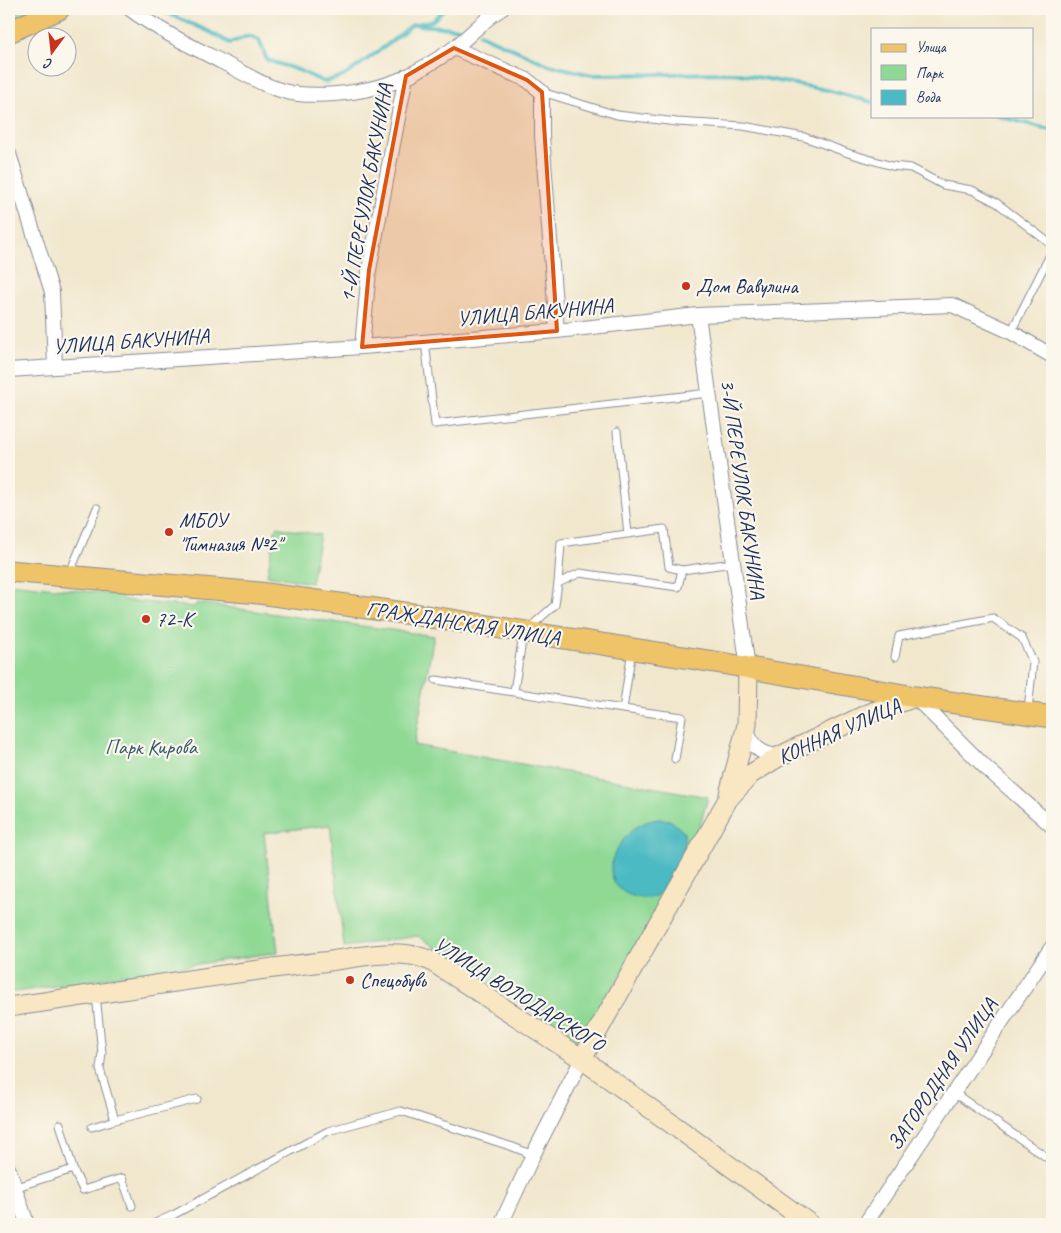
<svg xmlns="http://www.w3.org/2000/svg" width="1061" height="1233" font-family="Caveat,sans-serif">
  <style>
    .green { fill: #8fd995; stroke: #55847a }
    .water { fill: #4bbac2; stroke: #337490 }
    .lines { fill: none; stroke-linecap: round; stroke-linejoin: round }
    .stream { stroke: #4bbac2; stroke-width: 4 }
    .lane-casing { stroke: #868b96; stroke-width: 9 }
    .street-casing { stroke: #868b96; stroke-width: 16 }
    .secondary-casing { stroke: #868b96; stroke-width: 21 }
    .primary-casing { stroke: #868b96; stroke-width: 23 }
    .lane { stroke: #fff; stroke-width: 7 }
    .street { stroke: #fff; stroke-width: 14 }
    .secondary { stroke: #f9e7c3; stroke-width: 19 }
    .primary { stroke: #efc469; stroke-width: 21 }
    .marked { fill: #de5710; fill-opacity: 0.2; stroke: #de5710; stroke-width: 4; stroke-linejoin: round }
    .poi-dot { fill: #c8321e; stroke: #fbf7ec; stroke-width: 2 }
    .labels { text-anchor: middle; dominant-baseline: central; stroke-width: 4.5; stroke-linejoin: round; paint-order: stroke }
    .street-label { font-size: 21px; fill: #1b2f5e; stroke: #fbf7ec }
    .poi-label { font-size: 21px; fill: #1b2f5e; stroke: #fbf7ec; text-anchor: start }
    .park-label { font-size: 21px; fill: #385a6c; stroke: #fbf7ec }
  </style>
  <rect width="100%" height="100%" fill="#fbf7ec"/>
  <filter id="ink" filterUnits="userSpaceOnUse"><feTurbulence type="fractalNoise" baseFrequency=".02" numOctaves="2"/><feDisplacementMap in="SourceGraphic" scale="10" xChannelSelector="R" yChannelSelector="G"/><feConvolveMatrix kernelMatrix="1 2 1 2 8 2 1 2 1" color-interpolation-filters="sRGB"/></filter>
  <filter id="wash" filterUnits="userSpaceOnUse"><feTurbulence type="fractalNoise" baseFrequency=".0096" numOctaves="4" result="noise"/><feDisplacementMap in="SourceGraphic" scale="20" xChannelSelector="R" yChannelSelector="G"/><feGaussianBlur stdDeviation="1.12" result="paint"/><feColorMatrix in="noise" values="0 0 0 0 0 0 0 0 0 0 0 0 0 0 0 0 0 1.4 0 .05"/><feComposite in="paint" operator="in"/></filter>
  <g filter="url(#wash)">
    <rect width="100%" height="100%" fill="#f1e7cd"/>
    <path class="green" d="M9,9H38L9,23Z
      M276,527L320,535L311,583L267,575Z
      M9,583L120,595L124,600L194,607L197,603L434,636L414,745L708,797L693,851L581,1043L418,936L344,947L330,825L264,833L278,952L9,993Z"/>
    <path class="water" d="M658,819L670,820L684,832C685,849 682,862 672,876C667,883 662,892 655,896C649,900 642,898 636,897C607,890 605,864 621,843C631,829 640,822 658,819Z"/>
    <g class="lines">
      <path class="stream" d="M164,12L208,31L230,43L248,36L259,40L267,60L298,70L324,82L344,76L383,48L412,25L432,21L445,9
        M418,25L463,29
        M480,34L549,65L592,75L735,73L827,90L872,102
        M997,116L1052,130"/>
    </g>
  </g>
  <g filter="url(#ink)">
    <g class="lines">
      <defs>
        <path id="lane" d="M542,92L617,115L677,122L743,126L804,137L848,153L892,166L911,168L943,185L972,190L997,203L1052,245
          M1011,332L1052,251
          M425,342L435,424L709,393
          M617,432L628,534
          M72,574L73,565L97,508
          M558,583L561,543L664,529L669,567L682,570
          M529,628L555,605L558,583L580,573L678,587L682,570L733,563
          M895,657L899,636L993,618L1022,638L1033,662L1028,710
          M436,680L623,709L682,717L675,759
          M514,691L523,635
          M623,709L632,650
          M954,1093L1052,1161
          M115,1120L197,1099
          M60,1124L73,1169L83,1190L122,1178L132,1206
          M92,1127L115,1120L100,1069L102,1053L96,995
          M14,1188L73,1169
          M153,1224L175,1214L328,1131L401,1111L513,1147L533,1155"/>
        <path id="street" d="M130,9C158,30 191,46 222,62C246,74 271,91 298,94C331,97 377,91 406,77C421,69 441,58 454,48C471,35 483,20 501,9
          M454,48L527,80L542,92V136L557,331
          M9,154L52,292L55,366
          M698,315L748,668
          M362,347L369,270L406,76
          M9,370L362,347L557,331L698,315L952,305L1011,332L1052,356
          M915,697L985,767L1052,826
          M747,726C748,744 761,756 780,756
          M9,1170L27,1224
          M501,1224L533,1155L582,1059
          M865,1224L1052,947"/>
        <path id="secondary" d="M729,794L747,725L748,668
          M9,1007C113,992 217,974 322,962C356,958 399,946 431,961L582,1059L810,1224
          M582,1059L728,799L751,774L780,756L865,715L915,697"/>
        <path id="primary" d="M9,32L59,9
          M9,571L259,593L419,615L721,663L915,697L1052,717"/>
      </defs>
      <use href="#lane" class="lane-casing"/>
      <use href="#street" class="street-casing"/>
      <use href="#secondary" class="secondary-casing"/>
      <use href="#primary" class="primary-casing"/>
      <use href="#lane" class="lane"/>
      <use href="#street" class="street"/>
      <use href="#secondary" class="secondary"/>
      <use href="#primary" class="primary"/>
    </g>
  </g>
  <path class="marked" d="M454,48L527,80L542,92L557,331L362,347L369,270L406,76Z"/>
  <g class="poi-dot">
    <circle cx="686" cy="286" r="5"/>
    <circle cx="169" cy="532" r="5"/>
    <circle cx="146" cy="619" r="5"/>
    <circle cx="350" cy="980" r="5"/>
  </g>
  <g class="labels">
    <g class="street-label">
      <text transform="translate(366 193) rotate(-80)">1-Й ПЕРЕУЛОК БАКУНИНА</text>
      <text transform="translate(535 312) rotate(-5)">УЛИЦА БАКУНИНА</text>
      <text transform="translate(131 341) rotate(-4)">УЛИЦА БАКУНИНА</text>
      <text transform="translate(743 489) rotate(82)">3-Й ПЕРЕУЛОК БАКУНИНА</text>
      <text transform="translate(463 623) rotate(9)">ГРАЖДАНСКАЯ УЛИЦА</text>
      <text transform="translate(839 731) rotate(-24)">КОННАЯ УЛИЦА</text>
      <text transform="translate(519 994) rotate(32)">УЛИЦА ВОЛОДАРСКОГО</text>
      <text transform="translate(942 1074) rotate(-56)">ЗАГОРОДНАЯ УЛИЦА</text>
    </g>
    <g class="poi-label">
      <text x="696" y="286">Дом Вавулина</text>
      <text x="179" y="520">МБОУ<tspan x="179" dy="24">"Гимназия №2"</tspan></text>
      <text x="156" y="619">72-К</text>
      <text x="360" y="980">Спецобувь</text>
    </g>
    <g class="park-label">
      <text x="151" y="747">Парк Кирова</text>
    </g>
  </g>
  <rect width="1061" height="1233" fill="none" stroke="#fbf7ec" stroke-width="30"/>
  <rect x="871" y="28" width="162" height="90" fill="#fbf7ec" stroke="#a1a7b3"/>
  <rect x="881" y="44" width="25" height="8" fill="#efc469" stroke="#a1a7b3"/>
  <text x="916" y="52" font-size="15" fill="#1b2f5e">Улица</text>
  <rect x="881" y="65" width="25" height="15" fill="#8fd995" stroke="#a1a7b3"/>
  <text x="916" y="78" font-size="15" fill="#1b2f5e">Парк</text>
  <rect x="881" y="90" width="25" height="15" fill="#4bbac2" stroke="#a1a7b3"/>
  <text x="916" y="102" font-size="15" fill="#1b2f5e">Вода</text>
  <g transform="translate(52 52) rotate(195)"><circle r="24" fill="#fbf7ec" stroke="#a1a7b3"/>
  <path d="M0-4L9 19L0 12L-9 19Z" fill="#c8321e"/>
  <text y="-8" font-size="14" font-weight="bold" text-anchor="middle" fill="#1b2f5e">С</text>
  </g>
</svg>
